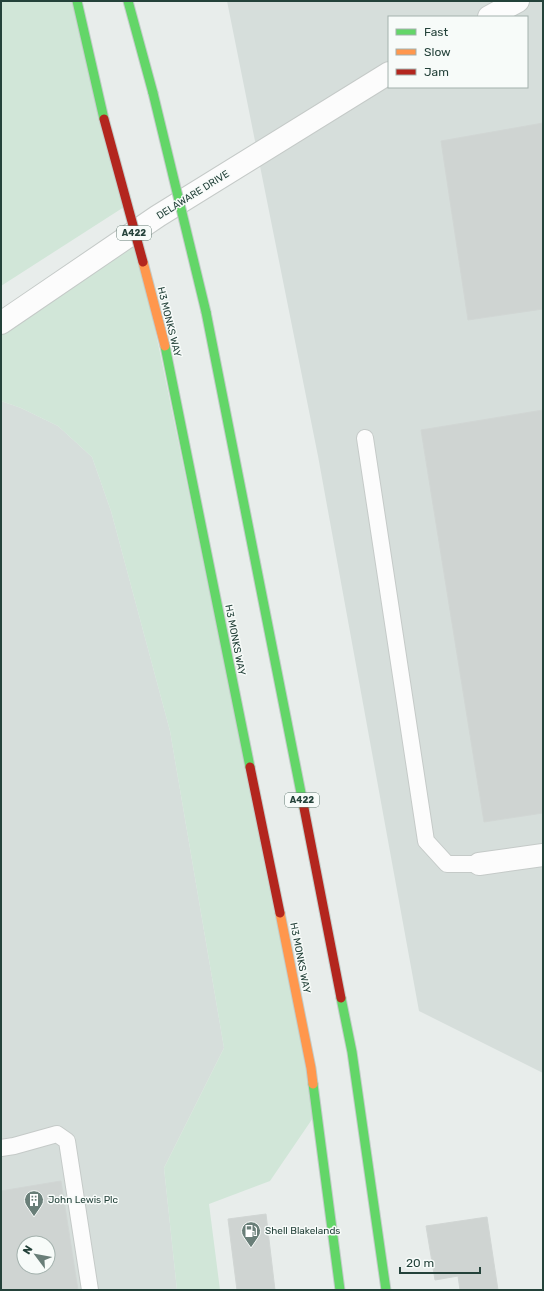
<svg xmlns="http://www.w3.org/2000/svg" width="544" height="1291" font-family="Rubik,sans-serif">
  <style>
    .built { fill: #d6dedb; fill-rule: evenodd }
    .green { fill: #d1e6d8 }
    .building { fill: #cfd4d2; stroke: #d1d6d4; fill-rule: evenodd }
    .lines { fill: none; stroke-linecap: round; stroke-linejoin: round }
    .lane-casing { stroke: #c5cac8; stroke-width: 18 }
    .street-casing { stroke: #c5cac8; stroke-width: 24 }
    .fast-casing { stroke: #c3ccc9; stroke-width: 11 }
    .slow-casing { stroke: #c3ccc9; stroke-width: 11 }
    .jam-casing { stroke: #c3ccc9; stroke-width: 11 }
    .lane { stroke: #fcfcfc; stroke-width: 16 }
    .street { stroke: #fcfcfc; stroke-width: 22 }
    .fast { stroke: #63d668; stroke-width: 9 }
    .slow { stroke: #ff974d; stroke-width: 9 }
    .jam { stroke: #b3261e; stroke-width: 9 }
    .fast-bridge-casing { stroke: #c3ccc9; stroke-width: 11; stroke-linecap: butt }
    .slow-bridge-casing { stroke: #c3ccc9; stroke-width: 11; stroke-linecap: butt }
    .jam-bridge-casing { stroke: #c3ccc9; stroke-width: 11; stroke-linecap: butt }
    .fast-bridge { stroke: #63d668; stroke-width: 9 }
    .slow-bridge { stroke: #ff974d; stroke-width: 9 }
    .jam-bridge { stroke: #b3261e; stroke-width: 9 }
    .labels { text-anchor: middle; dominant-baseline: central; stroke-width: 3; stroke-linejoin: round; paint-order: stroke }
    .shield { fill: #f7fbf9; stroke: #637a73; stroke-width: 1 }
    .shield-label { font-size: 9px; font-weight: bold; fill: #24423a }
    .street-label { font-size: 10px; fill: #24423a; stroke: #f7fbf9 }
    .poi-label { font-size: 10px; fill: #24423a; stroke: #f7fbf9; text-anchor: start }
  </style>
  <rect width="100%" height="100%" fill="#e8edeb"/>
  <path class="built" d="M227,1H543V1073L419,1011L318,456ZM389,17H527V87H389Z
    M1,401L21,408L58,426L92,457L111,511L170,731L224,1048L164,1168L177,1290H1ZM24,1243H48V1267H24Z"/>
  <path class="green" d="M1,1H77L124,207L1,286Z
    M135,232L317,1112L270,1181L209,1204L220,1290H177L164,1168L224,1048L170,731L111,511L92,457L58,426L21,408L1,401V323Z"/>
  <path class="building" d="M543,123V309L468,320L441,141Z
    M543,410V813L484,822L421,430Z
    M61,1181L78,1290H1V1191ZM24,1243H48V1267H24Z
    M266,1214L275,1290H237L228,1219Z
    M487,1217L498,1290H460L458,1276L435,1280L426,1226Z"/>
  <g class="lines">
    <defs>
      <path id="lane" d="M365,438L426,841L447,864H479
        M1,1148L14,1146L57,1134L67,1141L90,1290"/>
      <path id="street" d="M489,17L518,1
        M1,323L158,216L389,73
        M479,864L543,855"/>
      <path id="fast" d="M77,1L104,119
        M128,1L153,93
        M206,312L304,808
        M165,346L250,767
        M341,998L352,1052L386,1290
        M313,1084L340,1290"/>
      <path id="slow" d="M280,913L311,1068L313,1084"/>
      <path id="jam" d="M250,767L280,913
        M304,808L341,998"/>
    </defs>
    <use href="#lane" class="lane-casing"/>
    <use href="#street" class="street-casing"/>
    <use href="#fast" class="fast-casing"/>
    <use href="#slow" class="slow-casing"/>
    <use href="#jam" class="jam-casing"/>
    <use href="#lane" class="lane"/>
    <use href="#street" class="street"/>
    <use href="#fast" class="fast"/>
    <use href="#slow" class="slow"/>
    <use href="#jam" class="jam"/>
    <defs>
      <path id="fast-bridge" d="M153,93L206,312"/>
      <path id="slow-bridge" d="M143,262L165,346"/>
      <path id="jam-bridge" d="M104,119L143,262"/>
    </defs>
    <use href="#fast-bridge" class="fast-bridge-casing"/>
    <use href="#slow-bridge" class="slow-bridge-casing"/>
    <use href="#jam-bridge" class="jam-bridge-casing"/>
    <use href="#fast-bridge" class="fast-bridge"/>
    <use href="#slow-bridge" class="slow-bridge"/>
    <use href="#jam-bridge" class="jam-bridge"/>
  </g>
  <defs>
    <symbol id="building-pin" viewBox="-11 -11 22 30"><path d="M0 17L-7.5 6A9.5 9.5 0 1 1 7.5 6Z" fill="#697e78" stroke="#f7fbf9"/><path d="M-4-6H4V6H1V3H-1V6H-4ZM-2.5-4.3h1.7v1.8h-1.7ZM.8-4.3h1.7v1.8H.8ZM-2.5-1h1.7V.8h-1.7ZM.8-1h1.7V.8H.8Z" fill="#fff"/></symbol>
    <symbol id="fuel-pin" viewBox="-11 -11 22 30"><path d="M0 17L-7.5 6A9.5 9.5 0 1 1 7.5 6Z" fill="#697e78" stroke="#f7fbf9"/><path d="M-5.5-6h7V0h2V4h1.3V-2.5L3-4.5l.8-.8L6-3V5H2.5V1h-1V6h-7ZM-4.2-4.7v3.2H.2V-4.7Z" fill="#fff"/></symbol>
  </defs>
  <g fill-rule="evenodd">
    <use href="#building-pin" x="23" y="1189" width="22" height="30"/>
    <use href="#fuel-pin" x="240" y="1220" width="22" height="30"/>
  </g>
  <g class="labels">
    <g class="shield">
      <rect x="117" y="226" width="34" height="14" rx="3"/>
      <rect x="285" y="793" width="34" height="14" rx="3"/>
    </g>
    <g class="shield-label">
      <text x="134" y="233">A422</text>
      <text x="302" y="800">A422</text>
    </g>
    <g class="street-label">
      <text transform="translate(193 195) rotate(-32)">DELAWARE DRIVE</text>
      <text transform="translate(169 322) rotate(76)">H3 MONKS WAY</text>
      <text transform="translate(235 640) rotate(79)">H3 MONKS WAY</text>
      <text transform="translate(300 958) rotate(79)">H3 MONKS WAY</text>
    </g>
    <g class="poi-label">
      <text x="48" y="1200">John Lewis Plc</text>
      <text x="265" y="1231">Shell Blakelands</text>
    </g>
  </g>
  <rect width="544" height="1291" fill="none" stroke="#24423a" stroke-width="4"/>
  <rect x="388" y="16" width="140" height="72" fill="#f7fbf9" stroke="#a3b1ad"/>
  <rect x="396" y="29" width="20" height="6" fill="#63d668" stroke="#a3b1ad"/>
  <text x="424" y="36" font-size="12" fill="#24423a">Fast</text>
  <rect x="396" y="49" width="20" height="6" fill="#ff974d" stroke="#a3b1ad"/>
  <text x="424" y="56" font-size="12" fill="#24423a">Slow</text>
  <rect x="396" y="69" width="20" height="6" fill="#b3261e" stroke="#a3b1ad"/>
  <text x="424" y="76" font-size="12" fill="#24423a">Jam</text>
  <g transform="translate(36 1255) rotate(302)"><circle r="19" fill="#f7fbf9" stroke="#a3b1ad"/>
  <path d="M0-3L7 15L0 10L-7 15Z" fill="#697e78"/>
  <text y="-6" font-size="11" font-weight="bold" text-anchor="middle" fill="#24423a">N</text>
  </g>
  <path d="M400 1267v6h80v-6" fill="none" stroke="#24423a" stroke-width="2"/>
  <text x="406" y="1267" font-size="12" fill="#24423a" stroke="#f7fbf9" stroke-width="3" paint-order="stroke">20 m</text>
</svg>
